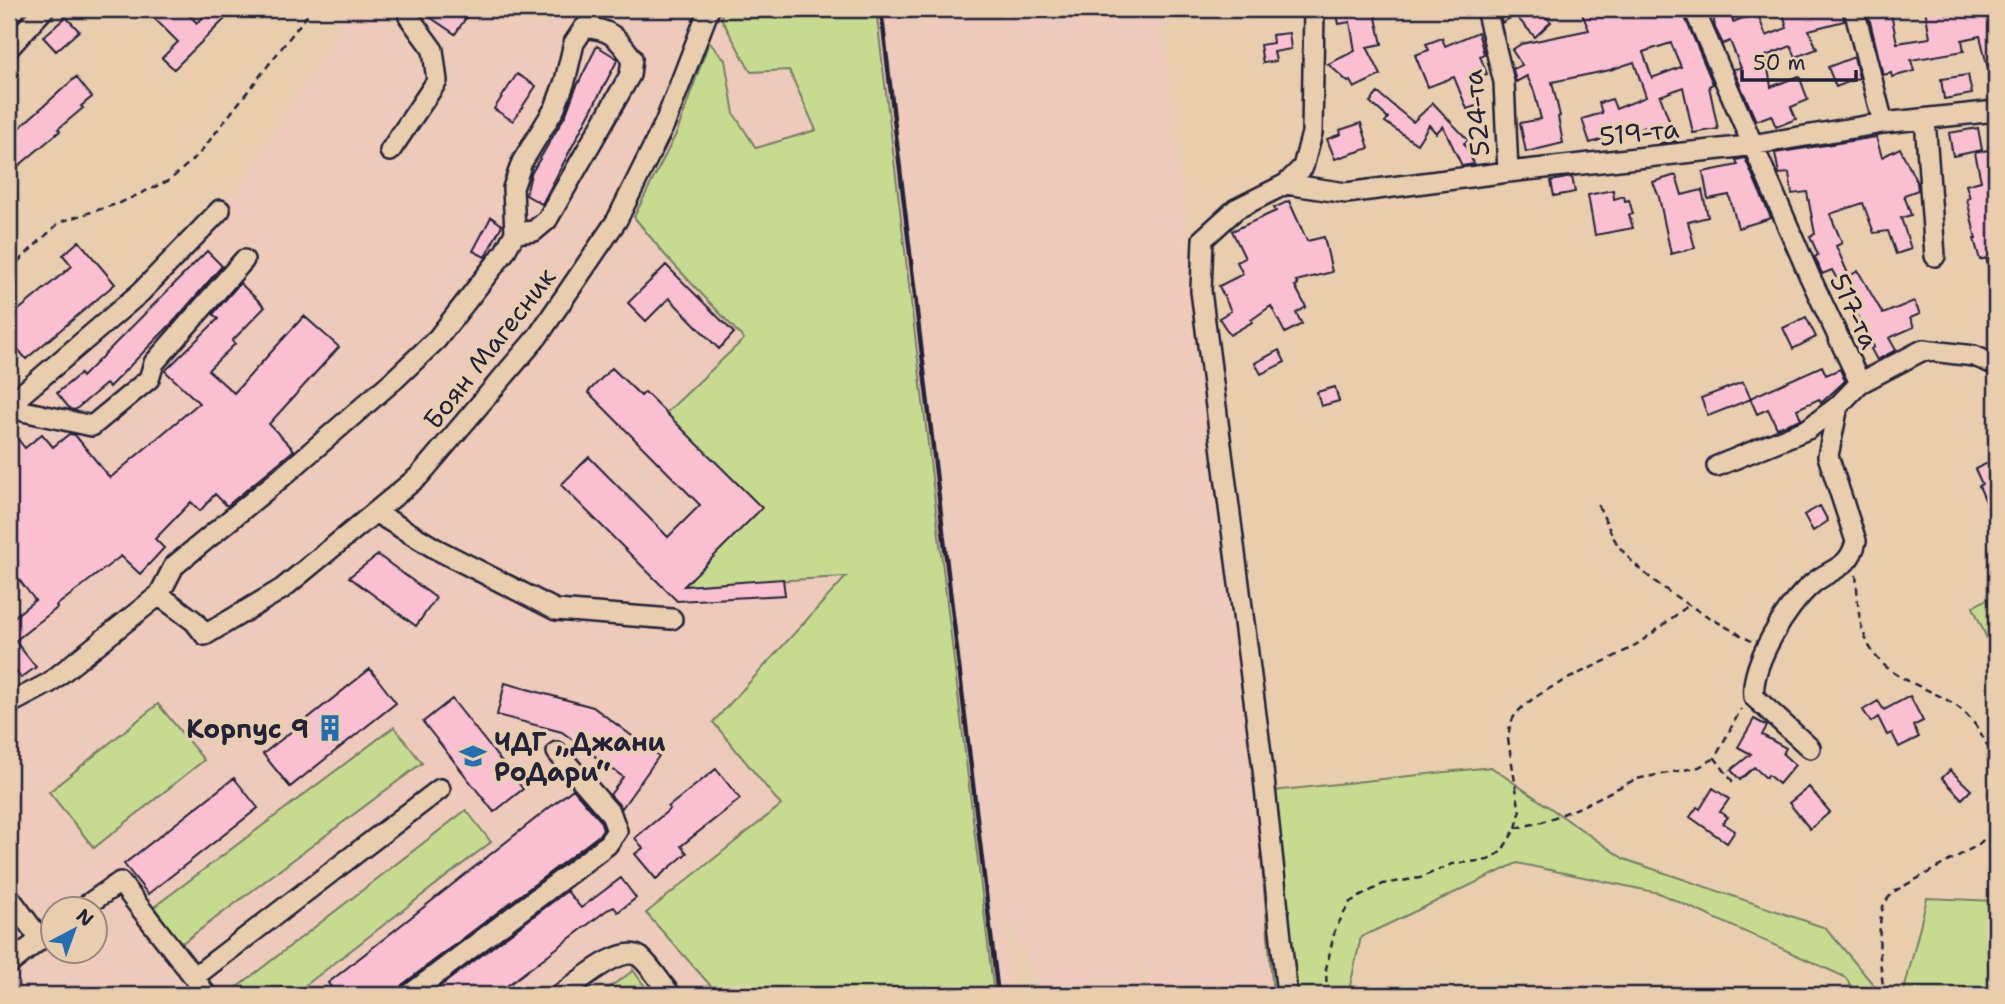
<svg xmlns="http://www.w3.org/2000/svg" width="2005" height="1004" font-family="'Shantell Sans',sans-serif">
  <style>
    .built { fill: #edcab9; fill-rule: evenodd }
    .green { fill: #c7db90; stroke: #747e66; stroke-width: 2 }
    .building { fill: #fac0d1; stroke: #22223b; stroke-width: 2; fill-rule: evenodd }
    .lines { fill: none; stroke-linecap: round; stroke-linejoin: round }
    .minor-casing { stroke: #22223b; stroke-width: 24 }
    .path { stroke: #22223b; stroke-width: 2.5; stroke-dasharray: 7 5; stroke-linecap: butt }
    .minor { stroke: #e8ceaf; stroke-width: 19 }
    .rail { stroke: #22223b; stroke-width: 4.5 }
    .labels { text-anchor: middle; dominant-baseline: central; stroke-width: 7; stroke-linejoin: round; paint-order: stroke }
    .street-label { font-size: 26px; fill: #22223b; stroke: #e8ceaf }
    .poi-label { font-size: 26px; font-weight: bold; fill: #22223b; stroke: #e8ceaf; text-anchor: end }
  </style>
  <rect width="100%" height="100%" fill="#e8ceaf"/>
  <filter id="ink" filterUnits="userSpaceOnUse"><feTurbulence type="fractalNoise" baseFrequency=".0143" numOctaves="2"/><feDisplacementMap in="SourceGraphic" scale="14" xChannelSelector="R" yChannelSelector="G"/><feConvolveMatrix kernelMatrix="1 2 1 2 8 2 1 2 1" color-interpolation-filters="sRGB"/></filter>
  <g filter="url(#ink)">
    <path class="built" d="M350,9H1161L1228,586L1256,793L1273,995H1151L1137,951L1142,995H1041L1006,916L1014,995H994L892,143L634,217L665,255L744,339L667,413L762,508L783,579L846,576L713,721L781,805L646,913L719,995H9V405L220,210L243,181ZM52,909H94V951H52Z"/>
    <path class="green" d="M723,9H876L994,995H719L646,913L781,805L713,722L846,577L684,586L761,508L666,413L744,339L665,255L634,217L677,132L709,42L725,60L734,114L756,148L816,130L789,70L751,72L721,18Z
      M1996,594V659L1973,607Z
      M158,704L204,760L94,848L49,792Z
      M394,727L422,763L181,944L154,907Z
      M1491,767L1624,859L1826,928L1882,995H1857L1845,977L1659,893L1517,863L1361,937L1348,995H1273L1256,793Z
      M466,810L491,842L293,995H227Z
      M1927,898L1996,901V995H1903Z
      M633,970L651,995H598L633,971Z"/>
    <path class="building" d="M145,9H183L197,23L211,9H235L174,69L162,58L178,42Z
      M420,9H472L455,34L421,11Z
      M1336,9H1374L1382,44L1367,47L1381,75L1354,88L1350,81L1348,82L1328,64L1355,51L1350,22L1339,24Z
      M1499,9H1538L1551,22L1535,37L1515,15L1502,23Z
      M1580,9H1671L1672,14L1682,10L1713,84L1709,86L1718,129L1693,133L1683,87L1660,96L1677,141L1659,143L1651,125L1627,134L1626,132L1590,143L1582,119L1602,113L1599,103L1612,99L1616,109L1646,97L1634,62L1610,70L1552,82L1560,116L1558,117L1563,143L1526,152L1520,123L1541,119L1534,91L1527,76L1516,82L1513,69L1522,65L1512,50L1521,44L1589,30ZM1671,43L1681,67L1652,78L1643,52Z
      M1732,9L1733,22L1757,12L1766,36L1787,28L1782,9H1842L1844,21L1809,30L1817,49L1796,57L1791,46L1766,56L1771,87L1799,76L1808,100L1791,107L1796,119L1776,127L1771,115L1756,121L1733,69L1741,68L1730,41L1723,44L1715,28L1713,12Z
      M1867,9H1890L1897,43L1930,38L1925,9H1946L1947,14L1976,9H1996V84L1992,85L1980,36L1962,40L1964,51L1911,60L1914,71L1892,77L1891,73L1883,75Z
      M66,17L79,31L56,51L43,37Z
      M1478,32L1484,54L1480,56L1487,74L1469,81L1479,105L1467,109L1454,77L1428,87L1415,55L1429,50L1426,44L1442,38L1445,46Z
      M1289,33L1291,49L1274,52L1276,61L1263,63L1260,45L1273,43L1272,35Z
      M597,46L618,59L542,204L526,195L531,174L566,114L575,90Z
      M1854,57L1859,78L1836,87L1828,67Z
      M517,74L536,86L513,121L494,109Z
      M1968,75L1972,94L1944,99L1941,79Z
      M76,77L92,97L81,106L83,108L58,129L60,131L9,174V137Z
      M1378,93L1413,122L1433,103L1469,141L1464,143L1474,164L1462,166L1443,126L1436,133L1429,125L1417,144L1385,122L1388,118L1370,102Z
      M1361,123L1369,148L1335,159L1327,139L1341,134L1340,130Z
      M1978,128L1982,150L1953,156L1949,133Z
      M1876,137L1882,157L1900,148L1917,183L1918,190L1904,195L1911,215L1901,218L1911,249L1896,254L1888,231L1874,233L1863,203L1830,214L1842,243L1836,246L1849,276L1858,271L1883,314L1914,301L1920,314L1910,318L1914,327L1889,338L1896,350L1877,360L1871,349L1874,347L1832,270L1822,274L1815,257L1818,255L1810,236L1815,234L1807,192L1792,194L1789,173L1779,174L1775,153Z
      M1996,148V281L1992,282L1986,258L1980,260L1974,239H1976L1967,199L1970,198L1966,185L1981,181L1975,153Z
      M1745,158L1771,218L1738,228L1729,195L1708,199L1703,172L1738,165L1736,160Z
      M1676,175L1682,195L1702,190L1708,217L1688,222L1695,248L1671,254L1659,197L1653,182Z
      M1572,177L1575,192L1554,196L1551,181Z
      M1613,190L1614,199L1624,196L1625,201L1629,200L1633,214L1629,215L1633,228L1595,235L1588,195Z
      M1289,201L1307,241L1324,237L1332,272L1296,281L1298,285L1295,286L1306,307L1296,313L1302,324L1285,333L1271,306L1251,320L1252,322L1230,335L1219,318L1231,311L1219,286L1243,274L1237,262L1245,258L1232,231L1276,211L1274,208Z
      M491,217L502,225L485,257L473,251Z
      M79,241L115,284L26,359L9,338V318L72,266L63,255Z
      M207,251L222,266L176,319L109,387L106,384L75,410L70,409L57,393L80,374L82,377Z
      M666,265L734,333L719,349L669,298L646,321L628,303Z
      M240,283L265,307L232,341L235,344L208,370L234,393L304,316L339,347L269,424L294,450L227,506L215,494L200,511L191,502L155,539L164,548L140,574L121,556L56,606L57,608L15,641L36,667L21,678L9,663V621L35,600L9,567V428L25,448L42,434L53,447L69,434L75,435L110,478L199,403L165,371L218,319L213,314Z
      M1806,317L1816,337L1793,349L1783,328Z
      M1279,350L1285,362L1261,374L1255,363Z
      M1822,366L1826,375L1840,369L1845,381L1821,403L1819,399L1797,409L1801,419L1777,428L1768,409L1757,414L1750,398Z
      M612,368L641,396L645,392L762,508L684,586L783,579L785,595L677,601L561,485L589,457L668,537L700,505L588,392Z
      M1743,382L1751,399L1708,416L1701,398Z
      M1335,387L1339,401L1321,406L1317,392Z
      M1988,463L1996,482V524L1979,486L1982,484L1975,469Z
      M1820,506L1828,521L1813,531L1804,515Z
      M378,555L436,598L416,626L349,577Z
      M370,669L396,703L290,787L263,754Z
      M505,683L593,707L659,756L622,808L610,795L623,777L562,732L497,715Z
      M1910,696L1923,721L1913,726L1919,737L1899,747L1892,733L1887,735L1878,717L1871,722L1863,710L1878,701L1884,710Z
      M452,699L523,789L494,812L423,722Z
      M1754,719L1767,726L1762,735L1786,748L1783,754L1795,765L1779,784L1768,775L1766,778L1754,767L1740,780L1731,770L1751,754L1738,747Z
      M716,769L740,799L681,846L687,853L656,879L635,854L643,848L635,838L670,809L668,807Z
      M1950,770L1971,790L1962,799L1942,778Z
      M234,778L258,808L148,894L124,864Z
      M1809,787L1830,812L1810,829L1789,803Z
      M1713,788L1729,799L1720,812L1728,817L1723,823L1735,831L1727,843L1690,817L1697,807L1700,809Z
      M573,789L600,820L603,829L598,836L402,985L397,995H337L328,983Z
      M621,878L636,898L618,912L614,907L607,910L495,995H443L438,988L567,891L581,908Z"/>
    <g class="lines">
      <defs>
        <path id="minor" d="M1486,9L1504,82L1508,172
          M1694,9L1810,277L1860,383L1838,406L1828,456L1856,541C1850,569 1831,568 1812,584C1787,605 1750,665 1754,697L1810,748
          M1854,9L1883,123
          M9,48L44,9
          M1925,119L1935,256
          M390,151L437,81L433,50L409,17L408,9
          M1286,184L1346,193L1508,172L1739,147L1883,123L1996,111
          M1860,383L1923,350L1974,356L1996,365
          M15,400L23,411L92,426L149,379L154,363L244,260
          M9,405L141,292L220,210
          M1717,466L1808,429L1838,406
          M375,512L436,549L556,610L672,619
          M159,595L174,566L282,477L395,379L437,339L504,253L515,233L513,188L522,162L555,108L565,81L574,43L584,28C610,28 618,38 632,58L630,75L547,220L534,231L515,233
          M9,704L49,683L159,595L194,621L205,635L282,589L419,476L538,336L617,220L665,123L709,9
          M9,897L40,939
          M81,909L120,882L194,977L440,789
          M9,964L52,930
          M194,977L206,995
          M409,995L607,845L617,831L611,814L557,752
          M560,995C576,984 621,943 640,957C652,967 661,984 671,995
          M1287,995L1263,769L1201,291L1203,239L1236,209L1286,184L1303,167L1312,133L1314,9"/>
      </defs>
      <use href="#minor" class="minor-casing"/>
      <path class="path" d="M9,270L60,222L120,203L170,180L199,154L312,9
        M1598,505C1605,518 1610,533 1618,545C1647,585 1709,617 1751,641
        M1856,575C1858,594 1857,616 1864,634C1881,684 1931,683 1964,712C1979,726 1987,745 1996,763
        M1733,782L1715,758L1741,709
        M1516,828L1542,822L1578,808L1636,779L1699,767L1715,758
        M1327,995L1326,969L1335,930L1350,902L1383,884L1420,878L1452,864L1488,860L1501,852L1516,828L1520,813L1508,739C1509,730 1510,721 1516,714C1537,688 1602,665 1632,647C1652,635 1670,619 1689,605
        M1885,995C1880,974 1876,925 1884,904C1887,899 1891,895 1895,891L1978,845L1996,827"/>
      <use href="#minor" class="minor"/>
      <path class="rail" d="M881,9L998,995"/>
    </g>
  </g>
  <defs>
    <symbol id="building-bare" viewBox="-9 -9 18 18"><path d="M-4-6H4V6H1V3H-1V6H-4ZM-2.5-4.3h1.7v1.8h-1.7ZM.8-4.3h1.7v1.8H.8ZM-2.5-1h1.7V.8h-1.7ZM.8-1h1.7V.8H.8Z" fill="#1f6fb2" stroke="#e8ceaf" stroke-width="2.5" paint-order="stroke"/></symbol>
    <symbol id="school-bare" viewBox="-9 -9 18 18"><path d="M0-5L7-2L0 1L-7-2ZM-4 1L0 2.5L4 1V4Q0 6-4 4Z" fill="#1f6fb2" stroke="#e8ceaf" stroke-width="2.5" paint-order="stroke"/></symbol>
  </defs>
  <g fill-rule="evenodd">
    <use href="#building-bare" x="311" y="709" width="38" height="38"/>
    <use href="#school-bare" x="454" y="737" width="38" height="38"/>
  </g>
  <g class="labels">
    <g class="street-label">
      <text transform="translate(1476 113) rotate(-95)">524-та</text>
      <text transform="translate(1639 132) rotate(-6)">519-та</text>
      <text transform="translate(1855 311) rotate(65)">517-та</text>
      <text transform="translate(489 348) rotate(-52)">Боян Магесник</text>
    </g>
    <g class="poi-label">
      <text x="309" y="728">Корпус 9</text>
      <text x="494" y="741" text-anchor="start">ЧДГ „Джани<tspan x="494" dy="30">РоДари“</tspan></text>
    </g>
  </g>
  <rect width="2005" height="1004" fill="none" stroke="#e8ceaf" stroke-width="35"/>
  <rect x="18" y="18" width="1970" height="969" fill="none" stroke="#22223b" stroke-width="2.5" filter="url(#ink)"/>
  <g transform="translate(74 930) rotate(41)"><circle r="33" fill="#e8ceaf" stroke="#998981" stroke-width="2"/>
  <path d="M0-5L12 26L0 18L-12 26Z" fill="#1f6fb2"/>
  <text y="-10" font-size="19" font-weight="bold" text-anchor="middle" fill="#22223b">N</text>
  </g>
  <path d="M1742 70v10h114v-10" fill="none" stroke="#22223b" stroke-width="3.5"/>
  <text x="1753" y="70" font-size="21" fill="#22223b" stroke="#e8ceaf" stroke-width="5" paint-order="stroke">50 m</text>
</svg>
